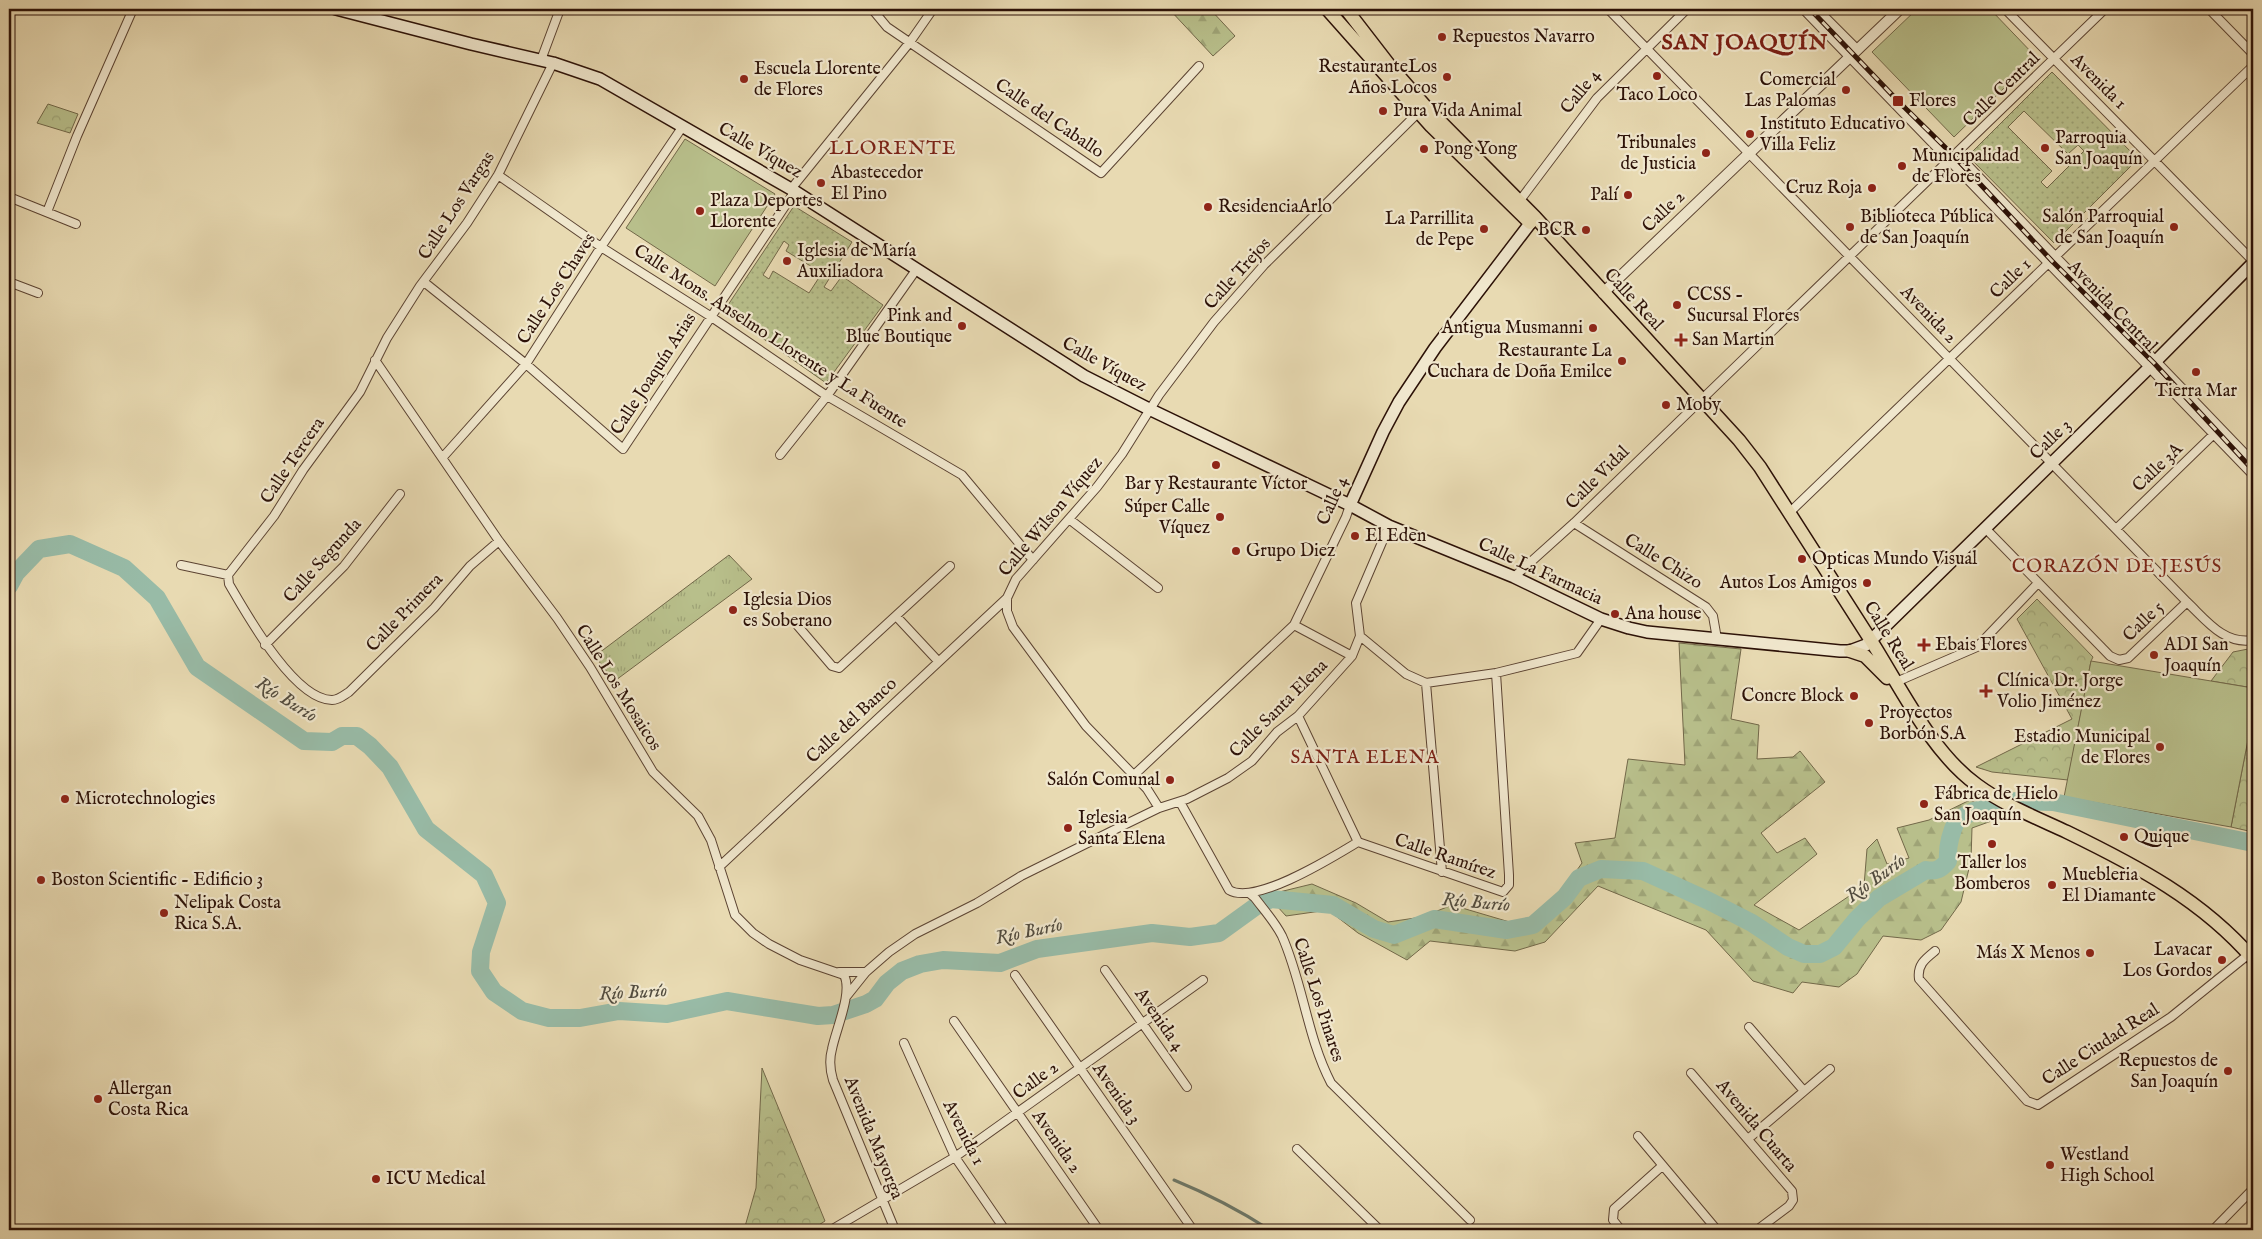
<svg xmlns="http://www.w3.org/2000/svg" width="2262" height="1239" font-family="'IM FELL English',serif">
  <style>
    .grass { fill: url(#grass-tufts); stroke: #726849 }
    .forest { fill: url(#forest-firs); stroke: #726849 }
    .park { fill: url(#park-crowns); stroke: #726849 }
    .garden { fill: url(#garden-dots); stroke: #726849; fill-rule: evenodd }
    .pitch { fill: #b8bf8b; stroke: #726849 }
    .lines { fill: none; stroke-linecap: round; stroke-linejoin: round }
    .stream { stroke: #6d7767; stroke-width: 3 }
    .river { stroke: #98bba7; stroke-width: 18 }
    .minor-casing { stroke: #5b4332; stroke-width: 10 }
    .tertiary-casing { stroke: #5b4332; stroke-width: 12 }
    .secondary-casing { stroke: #2c1107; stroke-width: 14 }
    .primary-casing { stroke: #2c1107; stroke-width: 15 }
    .minor { stroke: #f0e7cd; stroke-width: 8 }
    .tertiary { stroke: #f0e7cd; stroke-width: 10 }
    .secondary { stroke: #f0e7cd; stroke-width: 11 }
    .primary { stroke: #e8dab2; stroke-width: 12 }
    .rail-casing { stroke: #2c1107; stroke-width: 5 }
    .rail { stroke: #f0e7cd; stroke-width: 3; stroke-dasharray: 9; stroke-linecap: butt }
    .poi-dot { fill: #8f2418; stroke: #f0e7cd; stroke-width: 2 }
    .labels { text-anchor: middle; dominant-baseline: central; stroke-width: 4.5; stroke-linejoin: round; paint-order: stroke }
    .poi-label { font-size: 18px; fill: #2c1107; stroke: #f0e7cd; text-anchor: start }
    .street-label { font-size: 18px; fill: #2c1107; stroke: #f0e7cd }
    .neighbourhood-label { font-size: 19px; letter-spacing: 1px; fill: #7a1f14; stroke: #f0e7cd }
    .water-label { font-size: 19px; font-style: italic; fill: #524c3f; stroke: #f0e7cd }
    .quarter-label { font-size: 20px; letter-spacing: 1px; fill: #7a1f14; stroke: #f0e7cd }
    .district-label { font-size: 22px; font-weight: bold; letter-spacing: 1px; fill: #7a1f14; stroke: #f0e7cd }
  </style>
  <defs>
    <pattern id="grass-tufts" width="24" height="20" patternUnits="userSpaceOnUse" patternTransform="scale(1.25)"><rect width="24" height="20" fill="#b8bf8b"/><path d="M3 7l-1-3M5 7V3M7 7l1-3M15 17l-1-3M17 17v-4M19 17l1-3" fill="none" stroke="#9ea376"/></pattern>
    <pattern id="forest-firs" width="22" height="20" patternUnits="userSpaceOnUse" patternTransform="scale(1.25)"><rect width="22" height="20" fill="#b8bf8b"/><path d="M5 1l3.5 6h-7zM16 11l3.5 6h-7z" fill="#9ea376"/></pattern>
    <pattern id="park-crowns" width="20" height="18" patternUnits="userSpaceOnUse" patternTransform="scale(1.25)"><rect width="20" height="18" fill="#b8bf8b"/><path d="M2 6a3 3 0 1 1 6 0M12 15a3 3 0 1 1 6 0" fill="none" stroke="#9ea376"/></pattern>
    <pattern id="garden-dots" width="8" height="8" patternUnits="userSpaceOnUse" patternTransform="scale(1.25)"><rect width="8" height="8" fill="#b8bf8b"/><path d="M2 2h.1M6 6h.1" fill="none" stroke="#9ea376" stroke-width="1.8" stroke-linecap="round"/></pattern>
  </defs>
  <rect width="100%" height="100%" fill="#e8dab2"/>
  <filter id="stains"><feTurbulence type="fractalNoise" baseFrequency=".004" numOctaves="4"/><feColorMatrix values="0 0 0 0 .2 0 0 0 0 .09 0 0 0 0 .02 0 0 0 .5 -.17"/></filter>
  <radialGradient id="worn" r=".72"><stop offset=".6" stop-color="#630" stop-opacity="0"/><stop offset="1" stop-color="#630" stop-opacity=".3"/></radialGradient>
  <path class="grass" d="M729,555L752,579L616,680L610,676L595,656Z"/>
  <path class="forest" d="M1169,9H1210L1235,36L1213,56Z
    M1679,643L1741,649L1731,719L1759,725L1757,759L1793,757L1800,751L1825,782L1761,833L1777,853L1805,838L1817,854L1754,905L1799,930L1864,886L1867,849L1877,839L1887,864L1909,858L1897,828L1929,820L1970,800L1999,815L1997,819L1972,828L1971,860L1961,902L1941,930L1921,940L1883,936L1857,974L1839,987L1802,982L1793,993L1753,981L1706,930L1598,886L1545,942L1515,951L1430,941L1407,960L1358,933L1328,910L1286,916L1267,895L1312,884L1356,903L1388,922L1422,917L1452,905L1513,923L1536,921L1548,911L1582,863L1575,843L1615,838L1628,759L1685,765Z"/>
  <path class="park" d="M48,104L78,114L70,133L37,123Z
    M2037,599L2093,657L2091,661L2068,780L1992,772L1976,767L2072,719L2017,619Z
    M2253,648V688L2211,681L2233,652Z
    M2253,714V832L2231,827Z
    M762,1068L825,1221L811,1230H744L756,1188Z"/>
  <path class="garden" d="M2052,72L2138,159L2054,243L1968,156ZM2024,111L2068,154L2078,145L2084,151L2047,188L2041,182L2052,171L2008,127Z
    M794,206L852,242L824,287L831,291L842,276L883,305L826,383L724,311ZM784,241L789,245L786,251L822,273L809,293L773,271L769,279L763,275Z"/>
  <path class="pitch" d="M1917,9H1990L2036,57L1954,137L1872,52Z
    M685,139L775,194L715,286L626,228Z
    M2091,661L2253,688V714L2231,827L2064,797Z"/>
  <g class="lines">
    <path class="stream" d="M1174,1180C1208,1194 1239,1210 1270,1230"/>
    <path class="river" d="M9,586L16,573L39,549L70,544L124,568L157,598L197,667L304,741L332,742L342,736H357L370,746L390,767L426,829L484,875L497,903L481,952L480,971L494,992L522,1011L549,1018H580L619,1011L667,1014L727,1001L818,1016L833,1015L866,1004L875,999L887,983L902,971L920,964L943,960L1000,963L1037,949L1152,933L1190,937L1219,933L1255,907L1271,899L1333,905L1374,929L1394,935L1434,919L1507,930L1533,925L1565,897L1579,878L1601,869L1643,871L1709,901L1752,923L1788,947L1804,954H1820L1834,947L1857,919L1879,898L1926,870C1936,872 1941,869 1948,861C1947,847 1951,832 1957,820L1974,811L2016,801L2053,802L2253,843"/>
    <defs>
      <path id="minor" d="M872,9L887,27L1101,173L1199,66
        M1608,9L2187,602C2206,620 2224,645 2253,640
        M1803,9L2253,475
        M1817,9L1858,50
        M2005,9L2253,261
        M2209,9L2253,54
        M541,60L560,9
        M1957,154L2253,462
        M498,175L601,247L710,316L827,396L962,475L1033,560
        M791,189L910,42L933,9
        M9,197L76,224
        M1518,203L1597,98L1687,9
        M47,212L77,136L133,9
        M9,282L38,293
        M424,282L526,364L623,449L795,191
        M375,360L499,541L557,618L590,667L653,772L698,816L711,840L735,915L753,933L769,944L800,960L844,975C853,992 836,1029 832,1049C829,1060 830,1070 833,1080L895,1230
        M780,455L827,396L916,270
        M443,457L526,364L601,247L683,126
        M1789,513L2253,66
        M1069,519L1158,588
        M1574,523L1706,607L1713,616L1717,639
        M1985,528L2110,656L2119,660L2128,658L2187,602
        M2116,529L2217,431
        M181,565L228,575
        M228,575L274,516L303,470L360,392L387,338L420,286L467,223L498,175L553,63
        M228,575L229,584C246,613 294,700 332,700C339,700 344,695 349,692L434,608L470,566L499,541
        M1514,577L1574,523L2105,9
        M896,616L938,661
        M797,625L832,666L839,668L950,566
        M1294,625L1352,656
        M1360,636L1406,674L1426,683L1496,673L1577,653L1601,619
        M265,645L344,566L400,494
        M1896,682L1977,647L2038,583
        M1426,683L1442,872
        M1298,716L1358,842L1503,892L1509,885V875L1496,673
        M1134,775L1294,625L1346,517L1350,505
        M1180,802L1229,890C1255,906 1333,857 1358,842
        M1159,808L1147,789L1086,726L1013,627L1007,611V598L1016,579L1097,487L1122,454L1159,395L1214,322L1264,265L1422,109
        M719,867L1007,598
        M1249,893L1255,898C1264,910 1275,922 1282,936C1303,983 1307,1037 1331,1083L1470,1220
        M1935,951C1925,959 1917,965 1919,979L2027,1101L2038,1105L2171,1017L2249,954
        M1105,970L1187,1087
        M839,972H866
        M1015,975L1193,1230
        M846,997L866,972L889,952L915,934L977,903L1021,876L1122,826L1159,808L1187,799L1228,778L1252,761L1277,732L1298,716L1352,656L1360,636L1356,603L1389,526
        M954,1021L1099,1230
        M1749,1027L1804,1091
        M904,1043L955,1157L1005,1230
        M1691,1073L1792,1191L1793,1200L1789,1206L1757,1230
        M1638,1136L1717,1230
        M1748,1139L1830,1069
        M1297,1149L1380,1230
        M831,1230L955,1157L1203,980
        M1621,1230L1613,1220L1614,1209L1662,1166
        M2213,1230L2253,1189"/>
      <path id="tertiary" d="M1603,293L1900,9"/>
      <path id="secondary" d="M336,9L471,44L553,63L600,79L791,189L1084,376L1149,409L1350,505L1389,526L1514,577L1601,619L1629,628L1647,632L1840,651H1850L1866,645L2154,363L2253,263
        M1350,505L1383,432L1399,402L1435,348L1535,217"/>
      <path id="primary" d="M1327,9L1431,126L1530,223
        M1346,9L1390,66L1425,106L1535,217L1739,440L1760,467C1796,524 1833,581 1870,639C1900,686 1931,752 1977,785C2004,805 2037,818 2067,832C2137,866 2202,900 2253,959
        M1850,651L1865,656L1887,678"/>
    </defs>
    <use href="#minor" class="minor-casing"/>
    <use href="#tertiary" class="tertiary-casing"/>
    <use href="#secondary" class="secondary-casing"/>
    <use href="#primary" class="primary-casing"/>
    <use href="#minor" class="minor"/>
    <use href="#tertiary" class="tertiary"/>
    <use href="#secondary" class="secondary"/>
    <use href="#primary" class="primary"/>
    <defs>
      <path id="rail" d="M1810,9L1898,101L1954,156L2052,261L2154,363L2253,470"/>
    </defs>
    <use href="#rail" class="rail-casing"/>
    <use href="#rail" class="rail"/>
  </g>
  <g class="poi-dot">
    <circle cx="1442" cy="37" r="5"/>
    <circle cx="1657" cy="76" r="5"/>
    <circle cx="1447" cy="77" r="5"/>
    <circle cx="744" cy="79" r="5"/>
    <circle cx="1846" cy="90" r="5"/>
    <rect x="1892" y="95" width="12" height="12" rx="2.5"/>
    <circle cx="1383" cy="111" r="5"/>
    <circle cx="1750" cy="134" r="5"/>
    <circle cx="2045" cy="148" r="5"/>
    <circle cx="1424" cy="149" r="5"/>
    <circle cx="1706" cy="153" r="5"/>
    <circle cx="1902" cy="166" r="5"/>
    <circle cx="821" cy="183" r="5"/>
    <circle cx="1872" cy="188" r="5"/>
    <circle cx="1628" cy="195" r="5"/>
    <circle cx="1208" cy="207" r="5"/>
    <circle cx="700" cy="211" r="5"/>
    <circle cx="1850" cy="227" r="5"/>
    <circle cx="2174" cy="227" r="5"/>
    <circle cx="1484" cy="229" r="5"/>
    <circle cx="1586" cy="230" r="5"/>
    <circle cx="787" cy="261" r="5"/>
    <circle cx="1677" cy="305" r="5"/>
    <circle cx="962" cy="326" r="5"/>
    <circle cx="1593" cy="328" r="5"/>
    <path d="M1678.5 332.5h5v5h5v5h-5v5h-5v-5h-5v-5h5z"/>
    <circle cx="1622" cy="361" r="5"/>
    <circle cx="2196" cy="372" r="5"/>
    <circle cx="1666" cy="405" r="5"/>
    <circle cx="1216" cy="465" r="5"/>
    <circle cx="1220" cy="517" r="5"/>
    <circle cx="1355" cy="536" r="5"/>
    <circle cx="1236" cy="551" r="5"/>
    <circle cx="1802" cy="559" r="5"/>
    <circle cx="1867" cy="583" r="5"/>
    <circle cx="733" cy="610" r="5"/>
    <circle cx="1615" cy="614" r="5"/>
    <path d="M1921.5 637.5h5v5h5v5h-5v5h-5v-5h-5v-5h5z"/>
    <circle cx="2154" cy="655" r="5"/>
    <path d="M1983.5 683.5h5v5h5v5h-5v5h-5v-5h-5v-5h5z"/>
    <circle cx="1854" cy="696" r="5"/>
    <circle cx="1869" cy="723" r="5"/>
    <circle cx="2160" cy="747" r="5"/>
    <circle cx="1170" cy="780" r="5"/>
    <circle cx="65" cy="799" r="5"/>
    <circle cx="1924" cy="804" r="5"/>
    <circle cx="1068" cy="828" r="5"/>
    <circle cx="2124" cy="837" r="5"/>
    <circle cx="1992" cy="844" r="5"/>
    <circle cx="41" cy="880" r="5"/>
    <circle cx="2052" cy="885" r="5"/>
    <circle cx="164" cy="913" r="5"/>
    <circle cx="2090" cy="953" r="5"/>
    <circle cx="2222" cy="960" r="5"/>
    <circle cx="2228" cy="1071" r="5"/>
    <circle cx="98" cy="1099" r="5"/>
    <circle cx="2050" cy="1165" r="5"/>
    <circle cx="376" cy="1179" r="5"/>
  </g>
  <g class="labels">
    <g class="poi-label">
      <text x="1452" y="37">Repuestos Navarro</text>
      <text x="1437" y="67" text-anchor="end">RestauranteLos<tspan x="1437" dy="21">Años Locos</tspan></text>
      <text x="754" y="69">Escuela Llorente<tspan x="754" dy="21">de Flores</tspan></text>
      <text x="1836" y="80" text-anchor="end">Comercial<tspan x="1836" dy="21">Las Palomas</tspan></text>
      <text x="1657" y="95" text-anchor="middle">Taco Loco</text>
      <text x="1909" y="101">Flores</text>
      <text x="1393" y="111">Pura Vida Animal</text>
      <text x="1760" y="124">Instituto Educativo<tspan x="1760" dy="21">Villa Feliz</tspan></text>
      <text x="2055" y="138">Parroquia<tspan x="2055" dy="21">San Joaquín</tspan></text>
      <text x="1696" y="143" text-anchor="end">Tribunales<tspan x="1696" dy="21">de Justicia</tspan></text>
      <text x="1434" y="149">Pong Yong</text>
      <text x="1912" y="156">Municipalidad<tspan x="1912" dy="21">de Flores</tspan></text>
      <text x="831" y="173">Abastecedor<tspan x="831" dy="21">El Pino</tspan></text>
      <text x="1862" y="188" text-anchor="end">Cruz Roja</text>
      <text x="1618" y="195" text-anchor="end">Palí</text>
      <text x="710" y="201">Plaza Deportes<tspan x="710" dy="21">Llorente</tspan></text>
      <text x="1218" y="207">ResidenciaArlo</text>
      <text x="1860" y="217">Biblioteca Pública<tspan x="1860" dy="21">de San Joaquín</tspan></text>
      <text x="2164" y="217" text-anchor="end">Salón Parroquial<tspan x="2164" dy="21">de San Joaquín</tspan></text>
      <text x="1474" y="219" text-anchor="end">La Parrillita<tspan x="1474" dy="21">de Pepe</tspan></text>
      <text x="1576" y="230" text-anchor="end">BCR</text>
      <text x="797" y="251">Iglesia de María<tspan x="797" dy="21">Auxiliadora</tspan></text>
      <text x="1687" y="295">CCSS -<tspan x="1687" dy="21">Sucursal Flores</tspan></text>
      <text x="952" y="316" text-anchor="end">Pink and<tspan x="952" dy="21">Blue Boutique</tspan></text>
      <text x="1583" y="328" text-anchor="end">Antigua Musmanni</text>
      <text x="1692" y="340">San Martin</text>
      <text x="1612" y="351" text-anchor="end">Restaurante La<tspan x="1612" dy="21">Cuchara de Doña Emilce</tspan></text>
      <text x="2196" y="391" text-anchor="middle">Tierra Mar</text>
      <text x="1676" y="405">Moby</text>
      <text x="1216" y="484" text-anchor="middle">Bar y Restaurante Víctor</text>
      <text x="1210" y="507" text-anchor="end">Súper Calle<tspan x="1210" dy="21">Víquez</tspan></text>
      <text x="1365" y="536">El Eden</text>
      <text x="1246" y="551">Grupo Diez</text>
      <text x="1812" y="559">Opticas Mundo Visual</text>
      <text x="1857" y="583" text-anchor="end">Autos Los Amigos</text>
      <text x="743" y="600">Iglesia Dios<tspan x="743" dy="21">es Soberano</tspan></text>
      <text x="1625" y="614">Ana house</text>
      <text x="1935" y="645">Ebais Flores</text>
      <text x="2164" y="645">ADI San<tspan x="2164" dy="21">Joaquín</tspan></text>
      <text x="1997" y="681">Clínica Dr. Jorge<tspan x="1997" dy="21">Volio Jiménez</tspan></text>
      <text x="1844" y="696" text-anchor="end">Concre Block</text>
      <text x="1879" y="713">Proyectos<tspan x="1879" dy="21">Borbón S.A</tspan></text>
      <text x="2150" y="737" text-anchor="end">Estadio Municipal<tspan x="2150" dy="21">de Flores</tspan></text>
      <text x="1160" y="780" text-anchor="end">Salón Comunal</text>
      <text x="1934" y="794">Fábrica de Hielo<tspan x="1934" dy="21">San Joaquín</tspan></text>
      <text x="75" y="799">Microtechnologies</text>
      <text x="1078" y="818">Iglesia<tspan x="1078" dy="21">Santa Elena</tspan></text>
      <text x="2134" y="837">Quique</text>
      <text x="1992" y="863" text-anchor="middle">Taller los<tspan x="1992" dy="21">Bomberos</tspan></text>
      <text x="2062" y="875">Muebleria<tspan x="2062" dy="21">El Diamante</tspan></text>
      <text x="51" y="880">Boston Scientific - Edificio 3</text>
      <text x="174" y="903">Nelipak Costa<tspan x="174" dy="21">Rica S.A.</tspan></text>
      <text x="2212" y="950" text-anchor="end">Lavacar<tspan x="2212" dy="21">Los Gordos</tspan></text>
      <text x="2080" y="953" text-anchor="end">Más X Menos</text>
      <text x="2218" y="1061" text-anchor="end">Repuestos de<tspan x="2218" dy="21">San Joaquín</tspan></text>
      <text x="108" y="1089">Allergan<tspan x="108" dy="21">Costa Rica</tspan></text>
      <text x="2060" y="1155">Westland<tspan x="2060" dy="21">High School</tspan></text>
      <text x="386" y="1179">ICU Medical</text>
    </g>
    <g class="street-label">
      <text transform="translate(2098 82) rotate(45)">Avenida 1</text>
      <text transform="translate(2002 90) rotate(-44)">Calle Central</text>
      <text transform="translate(1581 92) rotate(-51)">Calle 4</text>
      <text transform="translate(1049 119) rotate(34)">Calle del Caballo</text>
      <text transform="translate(760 151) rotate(30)">Calle Víquez</text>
      <text transform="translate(457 206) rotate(-57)">Calle Los Vargas</text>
      <text transform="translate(1664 212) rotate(-44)">Calle 2</text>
      <text transform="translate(1238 274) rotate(-48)">Calle Trejos</text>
      <text transform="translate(2011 279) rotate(-44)">Calle 1</text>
      <text transform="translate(557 289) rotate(-57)">Calle Los Chaves</text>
      <text transform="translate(1633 300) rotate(47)">Calle Real</text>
      <text transform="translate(2112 307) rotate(46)">Avenida Central</text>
      <text transform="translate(1928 315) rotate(46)">Avenida 2</text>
      <text transform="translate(770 337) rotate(33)">Calle Mons. Anselmo Llorente y La Fuente</text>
      <text transform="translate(1104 365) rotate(29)">Calle Víquez</text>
      <text transform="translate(654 374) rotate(-57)">Calle Joaquín Arias</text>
      <text transform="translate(2051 440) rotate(-44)">Calle 3</text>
      <text transform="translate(293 461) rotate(-56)">Calle Tercera</text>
      <text transform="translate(2158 468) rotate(-44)">Calle 3A</text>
      <text transform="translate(1598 478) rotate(-45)">Calle Vidal</text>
      <text transform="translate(1333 501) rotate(-66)">Calle 4</text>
      <text transform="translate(1051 517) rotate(-50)">Calle Wilson Víquez</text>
      <text transform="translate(323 561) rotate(-48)">Calle Segunda</text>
      <text transform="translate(1663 562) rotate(32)">Calle Chizo</text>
      <text transform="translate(1540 572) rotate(25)">Calle La Farmacia</text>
      <text transform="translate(405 613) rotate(-46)">Calle Primera</text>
      <text transform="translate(2144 622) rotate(-44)">Calle 5</text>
      <text transform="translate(1888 636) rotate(58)">Calle Real</text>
      <text transform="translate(618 688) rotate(58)">Calle Los Mosaicos</text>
      <text transform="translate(1279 709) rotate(-45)">Calle Santa Elena</text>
      <text transform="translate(852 721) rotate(-43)">Calle del Banco</text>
      <text transform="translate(1445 857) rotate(19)">Calle Ramírez</text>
      <text transform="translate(1318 1000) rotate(72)">Calle Los Pinares</text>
      <text transform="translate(1159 1020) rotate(55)">Avenida 4</text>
      <text transform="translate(2101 1045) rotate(-33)">Calle Ciudad Real</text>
      <text transform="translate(1036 1081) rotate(-36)">Calle 2</text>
      <text transform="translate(1116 1094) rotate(55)">Avenida 3</text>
      <text transform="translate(1756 1126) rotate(50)">Avenida Cuarta</text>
      <text transform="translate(963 1133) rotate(63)">Avenida 1</text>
      <text transform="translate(873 1138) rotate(68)">Avenida Mayorga</text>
      <text transform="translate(1056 1142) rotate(55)">Avenida 2</text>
    </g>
    <g class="neighbourhood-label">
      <text x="2117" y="567">CORAZÓN DE JESÚS</text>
      <text x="1365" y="758">SANTA ELENA</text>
    </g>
    <g class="water-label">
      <text transform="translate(286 700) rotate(32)">Río Burío</text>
      <text transform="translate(1876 879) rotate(-36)">Río Burío</text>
      <text transform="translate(1476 903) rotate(5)">Río Burío</text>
      <text transform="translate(1029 932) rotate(-12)">Río Burío</text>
      <text transform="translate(633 993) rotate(-3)">Río Burío</text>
    </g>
    <g class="quarter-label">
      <text x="893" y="148">LLORENTE</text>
    </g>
    <g class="district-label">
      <text x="1745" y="43">SAN JOAQUÍN</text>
    </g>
  </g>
  <rect width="2262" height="1239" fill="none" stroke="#e8dab2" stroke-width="30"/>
  <rect x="10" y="10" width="2242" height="1219" fill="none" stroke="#2c1107" stroke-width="2.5"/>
  <rect x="15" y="15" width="2232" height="1209" fill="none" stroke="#2c1107"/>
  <rect width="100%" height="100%" filter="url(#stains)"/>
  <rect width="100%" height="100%" fill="url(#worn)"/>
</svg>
